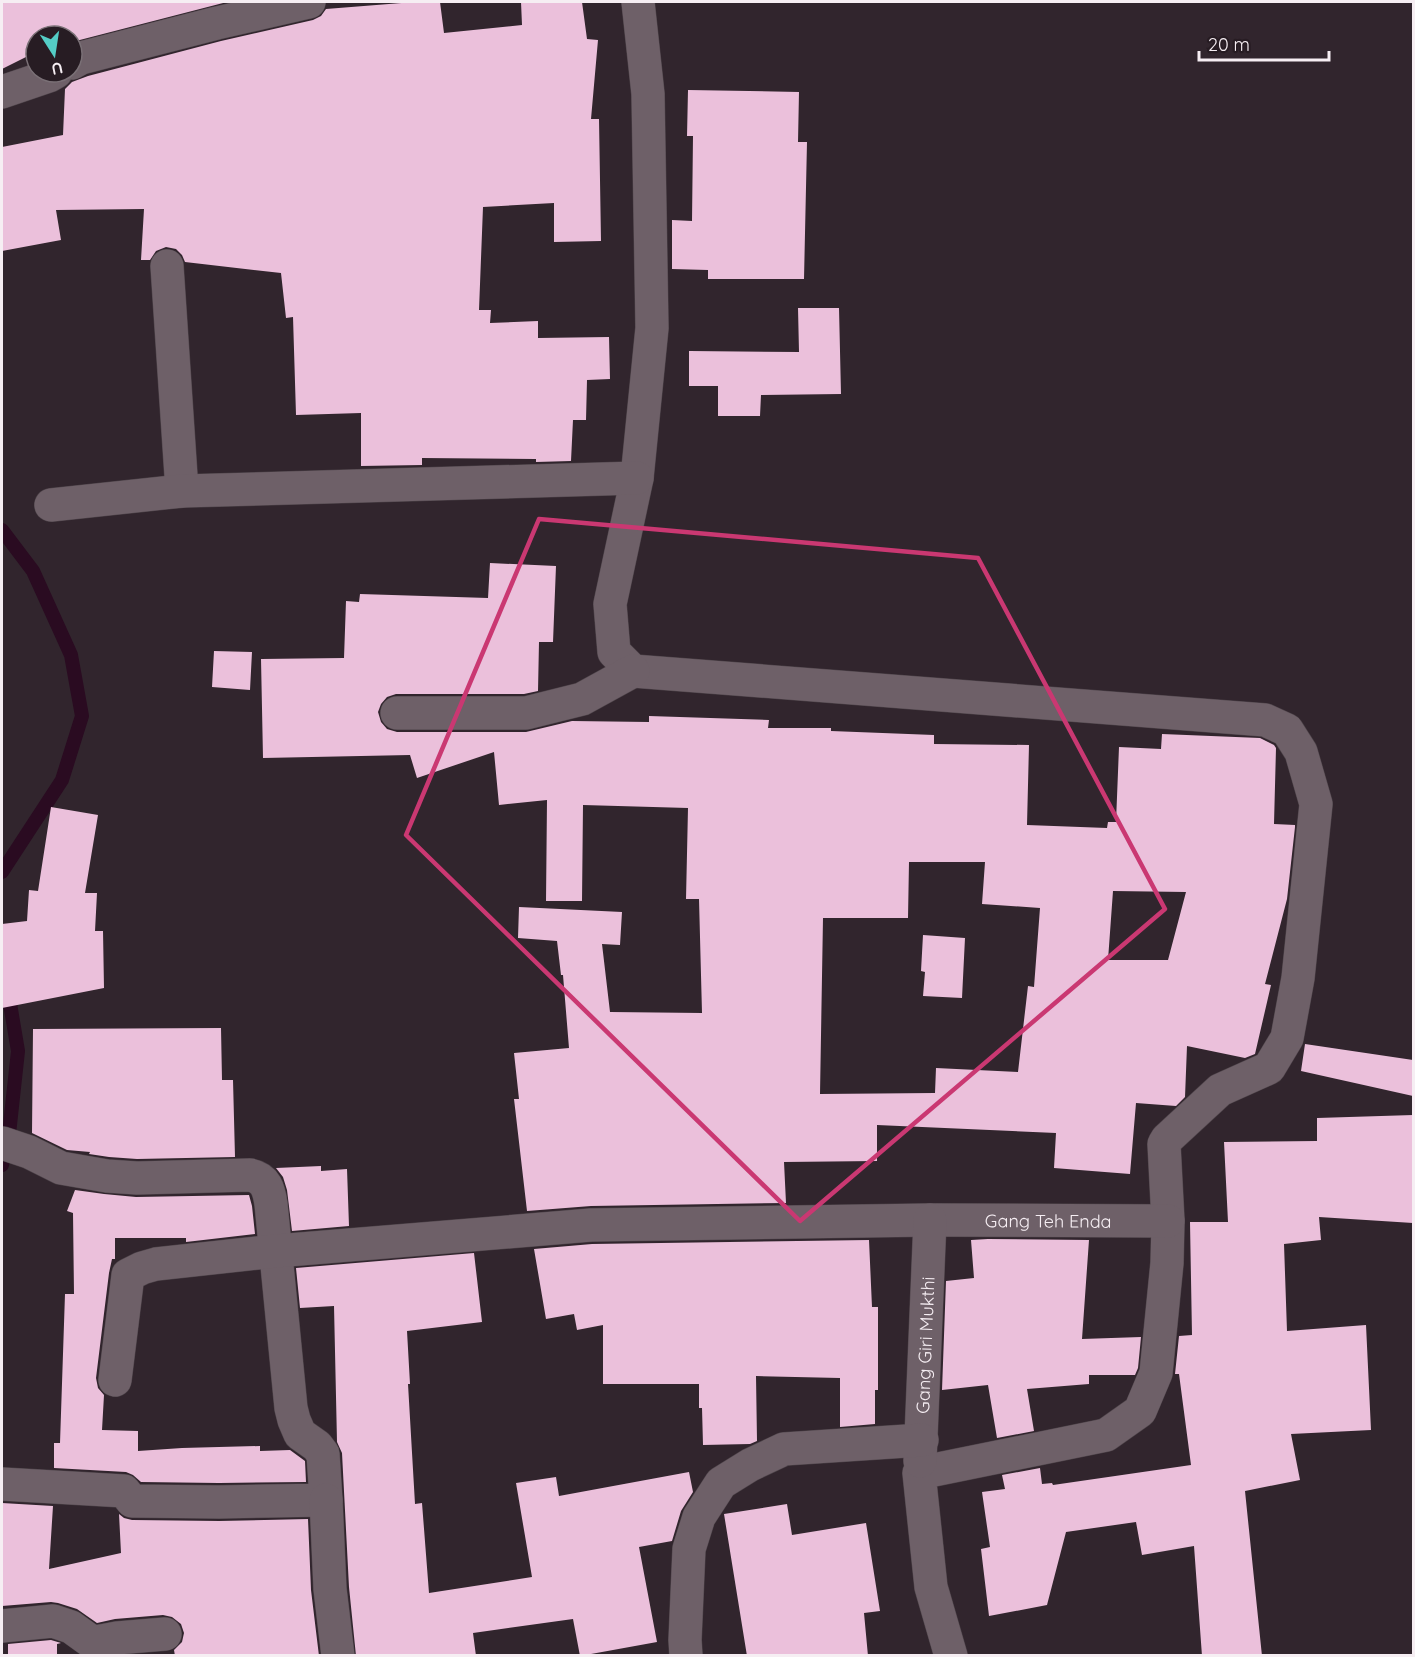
<svg xmlns="http://www.w3.org/2000/svg" width="1415" height="1657" font-family="Quicksand,sans-serif">
  <style>
    .lines { fill: none; stroke-linecap: round; stroke-linejoin: round }
    .stream { stroke: #2a0b21; stroke-width: 14 }
    .building { fill: #ebc0db; fill-rule: evenodd }
    .street-casing { stroke: #4e444a; stroke-width: 34 }
    .street { stroke: #6e6068; stroke-width: 33 }
    .marked { fill: none; stroke: #ca3872; stroke-width: 4.5; stroke-linejoin: round }
    .labels { text-anchor: middle; dominant-baseline: central; stroke-width: 6; stroke-linejoin: round; paint-order: stroke }
    .street-label { font-size: 18px; fill: #f6eef3; stroke: #271c23 }
  </style>
  <rect width="100%" height="100%" fill="#31252d"/>
  <g class="lines">
    <path class="stream" d="M2,530L33,571L71,655L82,716L62,780L2,872
      M2,956L18,1051L9,1134L2,1165"/>
  </g>
  <path class="building" d="M2,2H227L72,42V36H36V52L2,69Z
    M414,2H440L444,33L522,25L521,2H582L587,39L598,40L591,119H599L601,241L554,242V203L483,207L479,310H491L490,323L538,321V338L609,337L610,379L587,380L586,420H573L571,461L536,462V459L422,458V465L361,466V413L296,415L293,317L286,318L281,273L185,262L182,255L176,249L166,247L156,251L150,260H141L144,209L56,210L61,240L2,251V147L63,135L65,89L72,82L88,76L221,41L313,20L321,16L326,9Z
    M688,90L799,92L798,142H807L804,279H708V270L672,269V220L692,221L693,136H687Z
    M798,308H839L841,394L761,395L760,416H718V386H689V351L799,352Z
    M490,563L556,566L553,642H539L538,691L524,694H396L387,697L381,704L378,712L381,722L387,729L397,732H526L572,721L649,722V716L769,720L768,728H831V731L934,735V744L1029,745L1027,825L1107,828L1108,822H1116L1119,747L1161,749L1162,734L1260,738L1274,745L1276,748L1274,824L1295,825V827L1287,899L1265,984L1271,985L1255,1054L1245,1058L1187,1046L1185,1097L1176,1106L1136,1103L1130,1174L1054,1168L1056,1133L877,1125V1161L784,1162L786,1203L591,1206L527,1211L514,1099H519L514,1053L569,1048L563,975H561L557,941L518,938L519,907L622,912L620,945L602,944L610,1012L702,1013L699,899H686L688,808L583,805L582,901H546L547,800L499,805L494,752L417,778L410,755L263,758L261,659L344,658L346,601L359,602L360,594L488,598ZM909,862H985L982,904L1040,908L1034,987L1028,986L1018,1072L936,1068L935,1093L820,1094L823,918H908ZM1113,891L1186,892L1168,960H1108Z
    M214,651L252,652L250,690L212,687Z
    M51,807L98,815L85,893H97L95,931H103L104,988L2,1008V924L27,921L29,890L38,891Z
    M923,935L965,938L962,998L923,996L925,972L921,971Z
    M221,1028L222,1080H233L235,1157L137,1159L109,1157L89,1154L90,1152L67,1150L32,1133L33,1029Z
    M1305,1044L1413,1060V1096L1301,1071Z
    M1413,1115V1223L1319,1217L1321,1240L1284,1244L1287,1331L1366,1325L1371,1430L1291,1434L1300,1480L1245,1491L1262,1656H1202L1194,1546L1142,1555L1136,1522L1066,1532L1047,1605L989,1616L981,1549L990,1547L982,1492L1005,1489L1002,1475L1040,1468L1042,1484L1052,1483L1053,1485L1191,1465L1179,1374H1175L1179,1336L1192,1335L1190,1222H1228L1224,1142L1317,1141V1118Z
    M321,1166V1171L347,1169L349,1226L292,1231L287,1190L283,1177L276,1168Z
    M75,1190L104,1194L136,1197L249,1195L252,1206L255,1234L186,1242V1238H115V1259H112L109,1273L96,1378L98,1388L104,1395L102,1430L138,1431V1451L182,1448L260,1446V1451L290,1450L305,1461L306,1482L219,1483L141,1482L133,1475L126,1472L54,1468V1443H60L65,1294H74L73,1213L67,1211Z
    M988,1239L1089,1240L1082,1339L1141,1337L1138,1368L1135,1375H1089V1384L1027,1389L1034,1431L997,1438L988,1385L942,1390L946,1281L974,1278L971,1240Z
    M869,1240L872,1307H878V1390H875V1424L840,1427V1378L756,1376L757,1441L750,1444L703,1445L702,1408H699V1384H603V1325L577,1330L574,1314L546,1319L534,1249L592,1244Z
    M474,1253L482,1322L407,1331L410,1384H408L415,1504L422,1503L429,1593L532,1577L516,1483L556,1477L559,1496L689,1472L693,1492L681,1511L672,1541L639,1547L657,1642L580,1656L573,1619L473,1633L476,1656H356L349,1587L342,1453L337,1442L334,1306L300,1308L296,1268Z
    M2,1503L53,1506L49,1569L121,1553L119,1514L124,1518L132,1520L219,1521L308,1519L311,1590L319,1656H175L174,1650L182,1642L184,1633L181,1624L172,1617L163,1615L115,1619L97,1623L77,1609L58,1603L51,1602L2,1606Z
    M787,1504L792,1535L866,1523L880,1611L864,1613L868,1656H747L724,1514Z
    M51,1640L61,1643L57,1644V1656H8V1644Z"/>
  <g class="lines">
    <defs>
      <g id="street">
        <path d="M638,2L648,94L652,328L637,478L610,604L614,652L633,671L1265,720L1287,730L1301,752L1316,804L1298,978L1287,1038L1269,1068L1220,1090L1167,1139L1164,1144L1168,1221L1167,1263L1156,1373L1140,1411L1106,1435L919,1473L931,1587L951,1656"/>
        <path d="M72,63L81,58L217,23L309,2"/>
        <path d="M2,92L49,76L56,72"/>
        <path d="M167,266L182,491"/>
        <path d="M51,505L182,491L637,478"/>
        <path d="M397,713H526L582,699L633,671"/>
        <path d="M2,1143L29,1152L61,1168L107,1176L137,1178L250,1175C266,1178 269,1190 271,1204L291,1408L294,1420L300,1434L317,1446L323,1454L326,1500L219,1502L132,1501L124,1491L2,1484"/>
        <path id="s1" d="M115,1380L128,1275L142,1268L156,1264L276,1251L591,1225L930,1220L1168,1221"/>
        <path id="s2" d="M920,1461L930,1220"/>
        <path d="M326,1500L330,1589L338,1656"/>
        <path d="M2,1626L53,1621L71,1627L89,1640L96,1642L117,1638L165,1634"/>
        <path d="M686,1656L685,1640L689,1549L699,1517L721,1483L750,1465L784,1449L922,1440"/>
      </g>
    </defs>
    <use href="#street" class="street-casing"/>
    <use href="#street" class="street"/>
  </g>
  <path class="marked" d="M539,519L978,558L1165,909L800,1221L406,835Z"/>
  <g class="labels">
    <g class="street-label">
      <text stroke="none"><textPath href="#s1" startOffset="1030">Gang Teh Enda</textPath></text>
      <text stroke="none"><textPath href="#s2" startOffset="116">Gang Giri Mukthi</textPath></text>
    </g>
  </g>
  <rect width="1415" height="1657" fill="none" stroke="#f6eef3" stroke-width="6"/>
  <g transform="translate(54 54) rotate(168)"><circle r="28" fill="#271c23" stroke="#7a7076" stroke-width="1.5"/>
  <path d="M0-4.5L10 22L0 15L-10 22Z" fill="#54cdc6"/>
  <text y="-9" font-size="16" font-weight="bold" text-anchor="middle" fill="#f6eef3">U</text>
  </g>
  <path d="M1199 51v9h130v-9" fill="none" stroke="#f6eef3" stroke-width="3"/>
  <text x="1208" y="51" font-size="18" fill="#f6eef3" stroke="#271c23" stroke-width="4.5" paint-order="stroke">20 m</text>
</svg>
